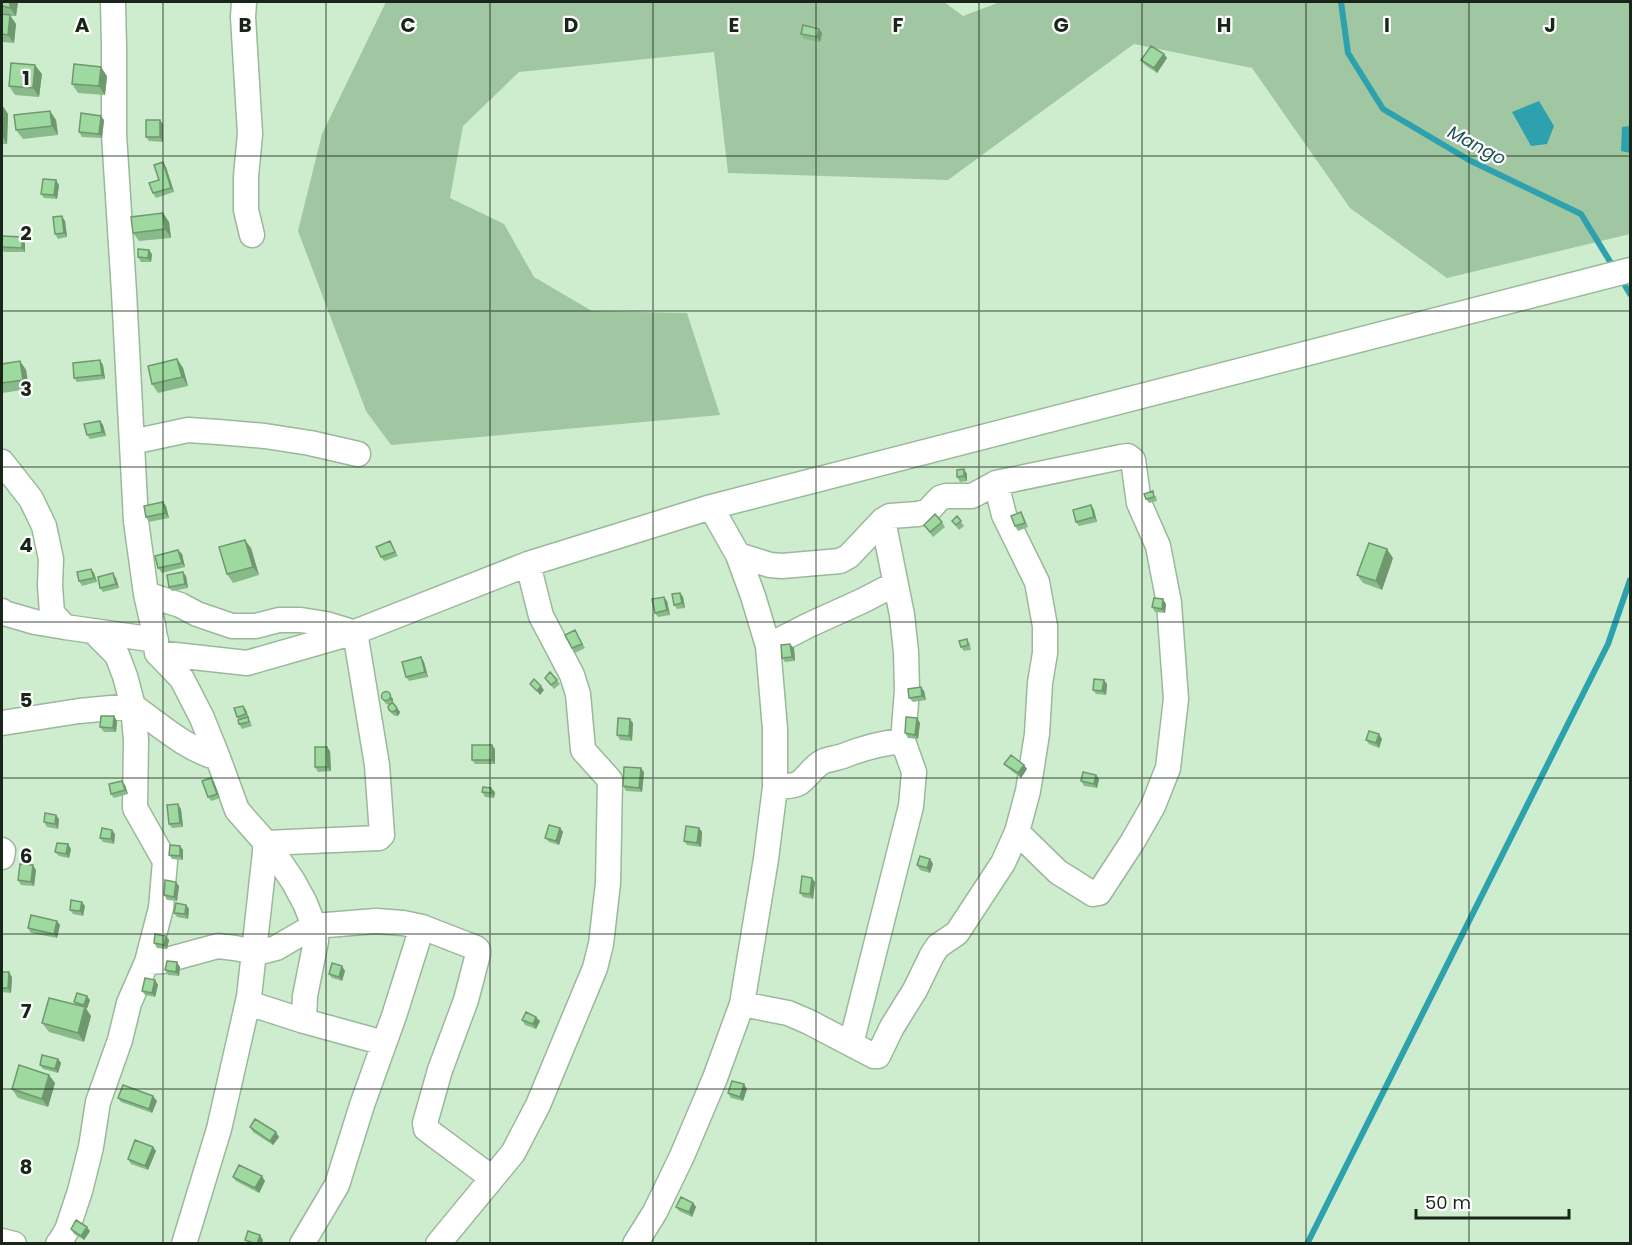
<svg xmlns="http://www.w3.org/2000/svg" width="1632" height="1245" font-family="Poppins,sans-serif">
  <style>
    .green { fill: #a0c7a1 }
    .water { fill: #2da1ad }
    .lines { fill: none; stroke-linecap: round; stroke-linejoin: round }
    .stream { stroke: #2da1ad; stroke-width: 6 }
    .minor-casing { stroke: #9bb89b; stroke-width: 27 }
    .minor { stroke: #fff; stroke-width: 24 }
    .wall { fill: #88bb89 }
    .shaded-wall { fill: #6f986f }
    .building { fill: #9ed99f; stroke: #6f986f; stroke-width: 1.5 }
    .grid { fill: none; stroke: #1a251a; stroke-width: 1.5; stroke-opacity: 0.55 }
    .labels { text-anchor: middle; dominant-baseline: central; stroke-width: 4.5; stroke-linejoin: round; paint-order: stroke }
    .water-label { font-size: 18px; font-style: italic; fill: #225157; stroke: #fff }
    .grid-label { font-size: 20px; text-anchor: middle; font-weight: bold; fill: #1a251a; stroke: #fff; stroke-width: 4.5; stroke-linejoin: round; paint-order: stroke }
  </style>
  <rect width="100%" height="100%" fill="#ceedce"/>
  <path class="green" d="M386,2H944L963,16L1000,2H1630V234L1447,278L1350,208L1252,68L1134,44L948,180L728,173L714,52L519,72L463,126L450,198L504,224L534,277L592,311L687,313L720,415L391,445L366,411L298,231L322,134Z"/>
  <path class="water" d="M1539,101L1554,126L1547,144L1531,146L1512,112Z
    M1630,126V153L1621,151L1622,127Z"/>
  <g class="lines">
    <path class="stream" d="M1341,2L1348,53L1383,109L1469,160L1581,214L1614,268
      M1620,277L1630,294
      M1307,1244L1608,644L1630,580"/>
    <defs>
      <path id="minor" d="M113,2L114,47V134L124,292L136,521L146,594L153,625L157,653L182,679L202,718L218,758
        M244,2L243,17L250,134L246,176V210L252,235
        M132,442L188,430L218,432L265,436L310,443L358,454
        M2,462L31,499L44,526L51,559L50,586L52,613L65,627L156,640
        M738,555L770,565L782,566L840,561L849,556L883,520L890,516L918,514L928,511L940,498L946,496H972L996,483L1121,457L1128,456L1133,460L1139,503L1158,546L1169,603L1176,699L1168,768L1153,806L1133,841L1099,893L1093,894L1058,872L1017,832
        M146,594L180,605L197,614L232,626H256L279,620H301L326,624L352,632
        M2,611L4,613L35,622L65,627
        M768,646L809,625L862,601L895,584
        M157,653L247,663L355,632L528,564L711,507L1630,270
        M2,723L79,711L133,706C160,725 186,749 218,758L237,810L266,843L249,997L219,1129L184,1244
        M775,787C783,786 792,787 799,783C808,777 813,766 824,761C830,759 837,758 843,756C863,748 880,743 903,741
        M266,843L379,838L382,835L377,765L355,632
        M265,849L274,853L293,881L305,903L314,926L316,941L305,996L304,1021
        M2,850L3,851L2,857
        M147,962L163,961L218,946L235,948L254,952L265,951L276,948L314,926L376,921L403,923L422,927L476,948L478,950V954L466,1000L440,1070L425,1123L426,1129L430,1132L492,1178
        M248,1003L304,1021L384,1043
        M742,1004L788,1013L809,1022L874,1056H878L892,1027L915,990L932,955L938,946L957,933L1003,863L1017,832L1028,791L1037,734L1040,683L1045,653V626L1037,582L1004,515L996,483
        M851,1044L911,806L914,772L903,741L907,690L906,652L902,615L883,520
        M2,1241L14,1244
        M58,1244L61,1240L67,1230L80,1191L91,1147L98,1102L120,1040L129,1003L147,962L161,908L165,861L135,808L136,740L133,706L125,676L117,655L94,632
        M302,1244L337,1185L362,1105L394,1016L422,927
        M438,1244L513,1153L538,1105L595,968L601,944L608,883L610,780L583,750L578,694L572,675L541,616L528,564
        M635,1244L655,1212L682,1156L715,1078L742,1004L766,859L775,787V729L768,646L753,596L738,555L711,507"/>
    </defs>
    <use href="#minor" class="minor-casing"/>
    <use href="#minor" class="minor"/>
  </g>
  <path class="wall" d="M2,2H18L16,16H10L16,24L14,43L2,42Z
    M819,29L822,33L820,42L804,39L801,34Z
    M1164,54L1167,58L1157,73L1145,65L1141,60Z
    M42,74L39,97L15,95L9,86Z
    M107,76L105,95L78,93L72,84Z
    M2,105L8,114L7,144H2Z
    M50,111L56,120L58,135L23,139L16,130Z
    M104,120L102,138L82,137L79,132Z
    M163,124V142L149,141L146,137Z
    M166,167L174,192L156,198L153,193Z
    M59,185L57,199L44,198L41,194Z
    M163,213L169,222L171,238L139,241L133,233Z
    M65,221L67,237L58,239L55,234Z
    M2,236L22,237L25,241V252H4L2,248Z
    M152,254L151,262H141L138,257Z
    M177,359L183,368L188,386L158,393L152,384Z
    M20,361L26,370L29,389L2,393V364Z
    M103,365L105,379L77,382L74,378Z
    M100,421L103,425L106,436L90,439L87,435Z
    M967,474V481L960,482L957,477Z
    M1156,496L1157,501L1149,503L1146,499Z
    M163,502L166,506L169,518L149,522L146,517Z
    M1091,505L1094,510L1097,522L1079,526L1076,522Z
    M1021,512L1024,517L1028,527L1018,531L1015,526Z
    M957,516L964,526L959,530L952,521Z
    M942,522L945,527L933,537L924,525Z
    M390,541L398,556L384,561L381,557Z
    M251,548L259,575L233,583L227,574Z
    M178,550L182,554L185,567L162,573L158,568Z
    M1393,558L1382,590L1363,583L1357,575Z
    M91,569L94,573L97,582L82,586L79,581Z
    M186,576L188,588L172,591L169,587Z
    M116,578L119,588L103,592L100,588Z
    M680,593L683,597L685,608L677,609L674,605Z
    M667,601L670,615L658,617L655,613Z
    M1166,604L1165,613L1155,612L1152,607Z
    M575,630L585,648L575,653L572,648Z
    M967,639L970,644L971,650L964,651L961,647Z
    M794,648L795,661L785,662L782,658Z
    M421,657L424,662L428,677L409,681L406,677Z
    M545,678L557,680L560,684L554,689Z
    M1107,684L1106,695L1096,694L1093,690Z
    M921,687L924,691L926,700L913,702L909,698Z
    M381,697L393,699L392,703H393L400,712L398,716H395L392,714L389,710V705L386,704Z
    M243,706L246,710L249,719L252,726L242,729L239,724V720L237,717Z
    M114,716L117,721L116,732H104L100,727Z
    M917,718L920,723L918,739L908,738L905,733Z
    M633,723L632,741L620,740L617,735Z
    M1382,739L1379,748L1369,744L1366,740Z
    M327,747L330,751L331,771L318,772L315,767Z
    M495,749V764H475L472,760Z
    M1004,764L1024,765L1027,769L1021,778L1008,768Z
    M644,772L642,792L626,791L623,786Z
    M1096,775L1099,779L1097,788L1084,786L1081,781Z
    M214,782L220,798L211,801L208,797Z
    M125,785L128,794L114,798L111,794Z
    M482,792H495L494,798L485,797Z
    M181,809L183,827L172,828L169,824Z
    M59,819L58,829L47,827L44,822Z
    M560,828L563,832L559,845L549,842L545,838Z
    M699,828L702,832L701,847L687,845L684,841Z
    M115,834L114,844L103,842L100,838Z
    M68,844L71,849L69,858L59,856L55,852Z
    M180,846L183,850V860L172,859L169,855Z
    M930,859L933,864L930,873L920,870L917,865Z
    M36,870L34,886L21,885L18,880Z
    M815,882L813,899L803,897L800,893Z
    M179,886L177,901L167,900L164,895Z
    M186,905L189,909L188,919L177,917L174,913Z
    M85,906L83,916L73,914L70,910Z
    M57,921L60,925L57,938L31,933L28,928Z
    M166,936L169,940L167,949L157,948L154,943Z
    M180,967L179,976L168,975L165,970Z
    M345,971L342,981L332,978L329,974Z
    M2,972L12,977L11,993L2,992Z
    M155,980L158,985L155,997L145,995L142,991Z
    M90,1000L86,1009L91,1016L84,1042L49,1032L42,1023L76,1005L74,1002Z
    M522,1020L540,1021L536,1029L525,1025Z
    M58,1059L61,1063L58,1073L43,1069L40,1065Z
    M49,1075L55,1083L48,1107L18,1098L12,1089Z
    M747,1089L743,1101L731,1098L728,1093Z
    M118,1098L157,1101L152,1113L121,1102Z
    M250,1127L279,1137L273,1145L253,1132Z
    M153,1147L156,1151L148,1170L131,1164L128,1159Z
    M233,1177L265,1181L259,1193L236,1181Z
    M693,1203L696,1207L692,1217L679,1211L676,1207Z
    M71,1229L90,1231L84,1240L74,1234Z"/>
  <path class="shaded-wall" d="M10,2H18L16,16L10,8Z
    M10,15L16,24L14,43L8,35Z
    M819,29L822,33L820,42L817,37Z
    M1164,54L1167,58L1157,73L1154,68Z
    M35,65L42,74L39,97L33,88Z
    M101,67L107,76L105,95L99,86Z
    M2,68L3,70V98L2,96Z
    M2,105L8,114L7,144L2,135Z
    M50,111L56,120L58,135L52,126Z
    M101,116L104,120L102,138L99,134Z
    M160,120L163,124V142L160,137Z
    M163,162L166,167L174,192L171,188Z
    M56,180L59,185L57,199L54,195Z
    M163,213L169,222L171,238L165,229Z
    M62,216L65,221L67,237L64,233Z
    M22,237L25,241V252L22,248Z
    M149,250L152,254L151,262L148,258Z
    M177,359L183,368L188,386L182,377Z
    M100,360L103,365L105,379L102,375Z
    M20,361L26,370L29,389L23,380Z
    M100,421L103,425L106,436L102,432Z
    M964,469L967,474V481L964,476Z
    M163,502L166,506L169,518L165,513Z
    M1091,505L1094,510L1097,522L1094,517Z
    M245,540L251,548L259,575L253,567Z
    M1387,549L1393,558L1382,590L1376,581Z
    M178,550L182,554L185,567L182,563Z
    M91,569L94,573L97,582L94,578Z
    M183,572L186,576L188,588L185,584Z
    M113,573L116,578L119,588L116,584Z
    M680,593L683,597L685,608L682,603Z
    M664,597L667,601L670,615L667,610Z
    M1163,599L1166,604L1165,613L1162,609Z
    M790,644L794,648L795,661L792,657Z
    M421,657L424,662L428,677L425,672Z
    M1104,680L1107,684L1106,695L1102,691Z
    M541,686L544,690L540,695L537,691Z
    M921,687L924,691L926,700L922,696Z
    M390,695L393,699V703L389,698Z
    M243,706L246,710L249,719L246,714Z
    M397,708L400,712L398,716L395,711Z
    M114,716L117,721L116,732L113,728Z
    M917,718L920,723L918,739L915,735Z
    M630,719L633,723L632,741L629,736Z
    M1379,734L1382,739L1379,748L1376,743Z
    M492,745L495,749V764L492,760Z
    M327,747L330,751L331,771L328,767Z
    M1024,765L1027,769L1021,778L1018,773Z
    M641,768L644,772L642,792L639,788Z
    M1096,775L1099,779L1097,788L1094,784Z
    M211,778L214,782L220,798L217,794Z
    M122,781L125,785L128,794L125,790Z
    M491,788L495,792L494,798L491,793Z
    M178,804L181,809L183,827L180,823Z
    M56,815L59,819L58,829L55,824Z
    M560,828L563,832L559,845L556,841Z
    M699,828L702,832L701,847L697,843Z
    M112,830L115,834L114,844L111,839Z
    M68,844L71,849L69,858L66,854Z
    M180,846L183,850V860L180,856Z
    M930,859L933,864L930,873L927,868Z
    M33,865L36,870L34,886L31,882Z
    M812,878L815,882L813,899L810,894Z
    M176,882L179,886L177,901L174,897Z
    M82,902L85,906L83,916L80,911Z
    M186,905L189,909L188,919L185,914Z
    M57,921L60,925L57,938L54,934Z
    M166,936L169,940L167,949L164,945Z
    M177,962L180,967L179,976L176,972Z
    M342,966L345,971L342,981L339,977Z
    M9,972L12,977L11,993L8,988Z
    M155,980L158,985L155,997L152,993Z
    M87,996L90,1000L87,1009L84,1005Z
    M85,1007L91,1016L84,1042L78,1033Z
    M536,1017L540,1021L536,1029L533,1024Z
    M58,1059L61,1063L58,1073L55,1069Z
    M49,1075L55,1083L48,1107L42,1099Z
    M744,1084L747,1089L743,1101L740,1097Z
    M153,1096L157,1101L152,1113L149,1109Z
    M276,1132L279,1137L273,1145L270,1141Z
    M153,1147L156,1151L148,1170L145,1166Z
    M262,1176L265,1181L259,1193L255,1188Z
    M693,1203L696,1207L692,1217L689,1212Z
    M87,1227L90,1231L84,1240L81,1236Z
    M260,1235L263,1240L262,1244H257Z"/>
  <path class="building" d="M2,2H10V8L2,6Z
    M2,14L10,15L8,35L2,34Z
    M803,25L819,29L817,37L801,34Z
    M1151,46L1164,54L1154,68L1141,60Z
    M11,63L35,65L33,88L9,86Z
    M74,64L101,67L99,86L72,84Z
    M50,111L52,126L16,130L14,115Z
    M81,113L101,116L99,134L79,132Z
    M146,120H160V137H146Z
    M163,162L171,188L153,193L149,183L159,180L154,165Z
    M43,179L56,180L54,195L41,194Z
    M163,213L165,229L133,233L131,217Z
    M62,216L64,233L55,234L53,217Z
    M2,236L22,237V248L2,247Z
    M138,249L149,250L148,258L138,257Z
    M177,359L182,377L152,384L148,366Z
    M100,360L102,375L74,378L73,363Z
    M20,361L23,380L2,383V364Z
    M100,421L102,432L87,435L84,424Z
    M964,469V476L957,477V470Z
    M1153,491L1154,497L1146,499L1144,494Z
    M163,502L165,513L146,517L144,506Z
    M1091,505L1094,517L1076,522L1073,510Z
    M1021,512L1025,523L1015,526L1011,516Z
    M935,514L942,522L930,532L924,525Z
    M957,516L961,521L956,525L952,521Z
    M245,540L253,567L227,574L219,547Z
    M390,541L395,552L381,557L376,547Z
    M1369,543L1387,549L1376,581L1357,575Z
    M178,550L182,563L158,568L155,556Z
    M91,569L94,578L79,581L77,572Z
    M183,572L185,584L169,587L167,575Z
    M113,573L116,584L100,588L98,577Z
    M680,593L682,603L674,605L672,594Z
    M664,597L667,610L655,613L652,599Z
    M1154,598L1163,599L1162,609L1152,607Z
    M575,630L582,644L572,648L565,635Z
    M967,639L968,645L961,647L959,641Z
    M790,644L792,657L782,658L781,645Z
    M421,657L425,672L406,677L402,662Z
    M550,672L557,680L551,685L545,678Z
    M534,679L541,686L537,691L530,684Z
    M1094,679L1104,680L1102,691L1093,690Z
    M921,687L922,696L909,698L908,689Z
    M381.5 696a4.5 4.5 0 1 1 9 0a4.5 4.5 0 1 1-9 0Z
    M393,703L397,708L395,711L392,712L389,710L388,707L390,704Z
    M243,706L246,714L237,717L234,708Z
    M101,716H114L113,728L100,727Z
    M248,717L249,722L239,724L238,720Z
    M906,717L917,718L915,735L905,733Z
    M618,718L630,719L629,736L617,735Z
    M1369,731L1379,734L1376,743L1366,740Z
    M472,745H492V760H472Z
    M315,747H327L328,767H315Z
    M1011,755L1024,765L1018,773L1004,764Z
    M624,767L641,768L639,788L623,786Z
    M1083,772L1096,775L1094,784L1081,781Z
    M211,778L217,794L208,797L202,781Z
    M122,781L125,790L111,794L109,784Z
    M483,787L491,788V793L482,792Z
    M178,804L180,823L169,824L167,805Z
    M45,813L56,815L55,824L44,822Z
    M549,825L560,828L556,841L545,838Z
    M686,826L699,828L697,843L684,841Z
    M102,828L112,830L111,839L100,838Z
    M57,843L68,844L66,854L55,852Z
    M170,845L180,846V856L169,855Z
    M920,856L930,859L927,868L917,865Z
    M20,864L33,865L31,882L18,880Z
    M802,876L812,878L810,894L800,893Z
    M165,880L176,882L174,897L164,895Z
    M71,900L82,902L80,911L70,910Z
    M176,903L186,905L185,914L174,913Z
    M31,915L57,921L54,934L28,928Z
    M155,934L166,936L164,945L154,943Z
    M167,961L177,962L176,972L165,970Z
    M332,963L342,966L339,977L329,974Z
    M2,972H9L8,988H2Z
    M145,978L155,980L152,993L142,991Z
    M77,993L87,996L84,1005L74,1002Z
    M49,998L85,1007L78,1033L42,1023Z
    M526,1012L536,1017L533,1024L522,1020Z
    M42,1055L58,1059L55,1069L40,1065Z
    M19,1065L49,1075L42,1099L12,1089Z
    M732,1081L744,1084L740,1097L728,1093Z
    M123,1085L153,1096L149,1109L118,1098Z
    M255,1119L276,1132L270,1141L250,1127Z
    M135,1140L153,1147L145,1166L128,1159Z
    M239,1165L262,1176L255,1188L233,1177Z
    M681,1197L693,1203L689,1212L676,1207Z
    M76,1220L87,1227L81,1236L71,1229Z
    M248,1231L260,1235L257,1244L245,1240Z"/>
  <path class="grid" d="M163,2V1244M326,2V1244M490,2V1244M653,2V1244M816,2V1244M979,2V1244M1142,2V1244M1306,2V1244M1469,2V1244M2,156H1630M2,311H1630M2,467H1630M2,622H1630M2,778H1630M2,934H1630M2,1089H1630"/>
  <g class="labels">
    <g class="water-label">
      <text transform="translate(1477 145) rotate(28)">Mango</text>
    </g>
  </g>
  <g class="grid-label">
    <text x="82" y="32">A</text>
    <text x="245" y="32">B</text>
    <text x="408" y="32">C</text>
    <text x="571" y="32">D</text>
    <text x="734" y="32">E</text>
    <text x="898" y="32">F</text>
    <text x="1061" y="32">G</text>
    <text x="1224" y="32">H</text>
    <text x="1387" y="32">I</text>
    <text x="1550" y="32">J</text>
    <text x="26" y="85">1</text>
    <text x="26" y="240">2</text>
    <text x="26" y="396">3</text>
    <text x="26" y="552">4</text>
    <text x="26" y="707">5</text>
    <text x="26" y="863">6</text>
    <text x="26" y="1018">7</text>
    <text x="26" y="1174">8</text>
  </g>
  <rect width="1632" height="1245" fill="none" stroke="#1a251a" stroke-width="6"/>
  <path d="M1416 1209v9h153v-9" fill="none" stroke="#1a251a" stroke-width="3"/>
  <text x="1425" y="1209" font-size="18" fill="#1a251a" stroke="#ffffff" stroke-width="4.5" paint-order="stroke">50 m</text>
</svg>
